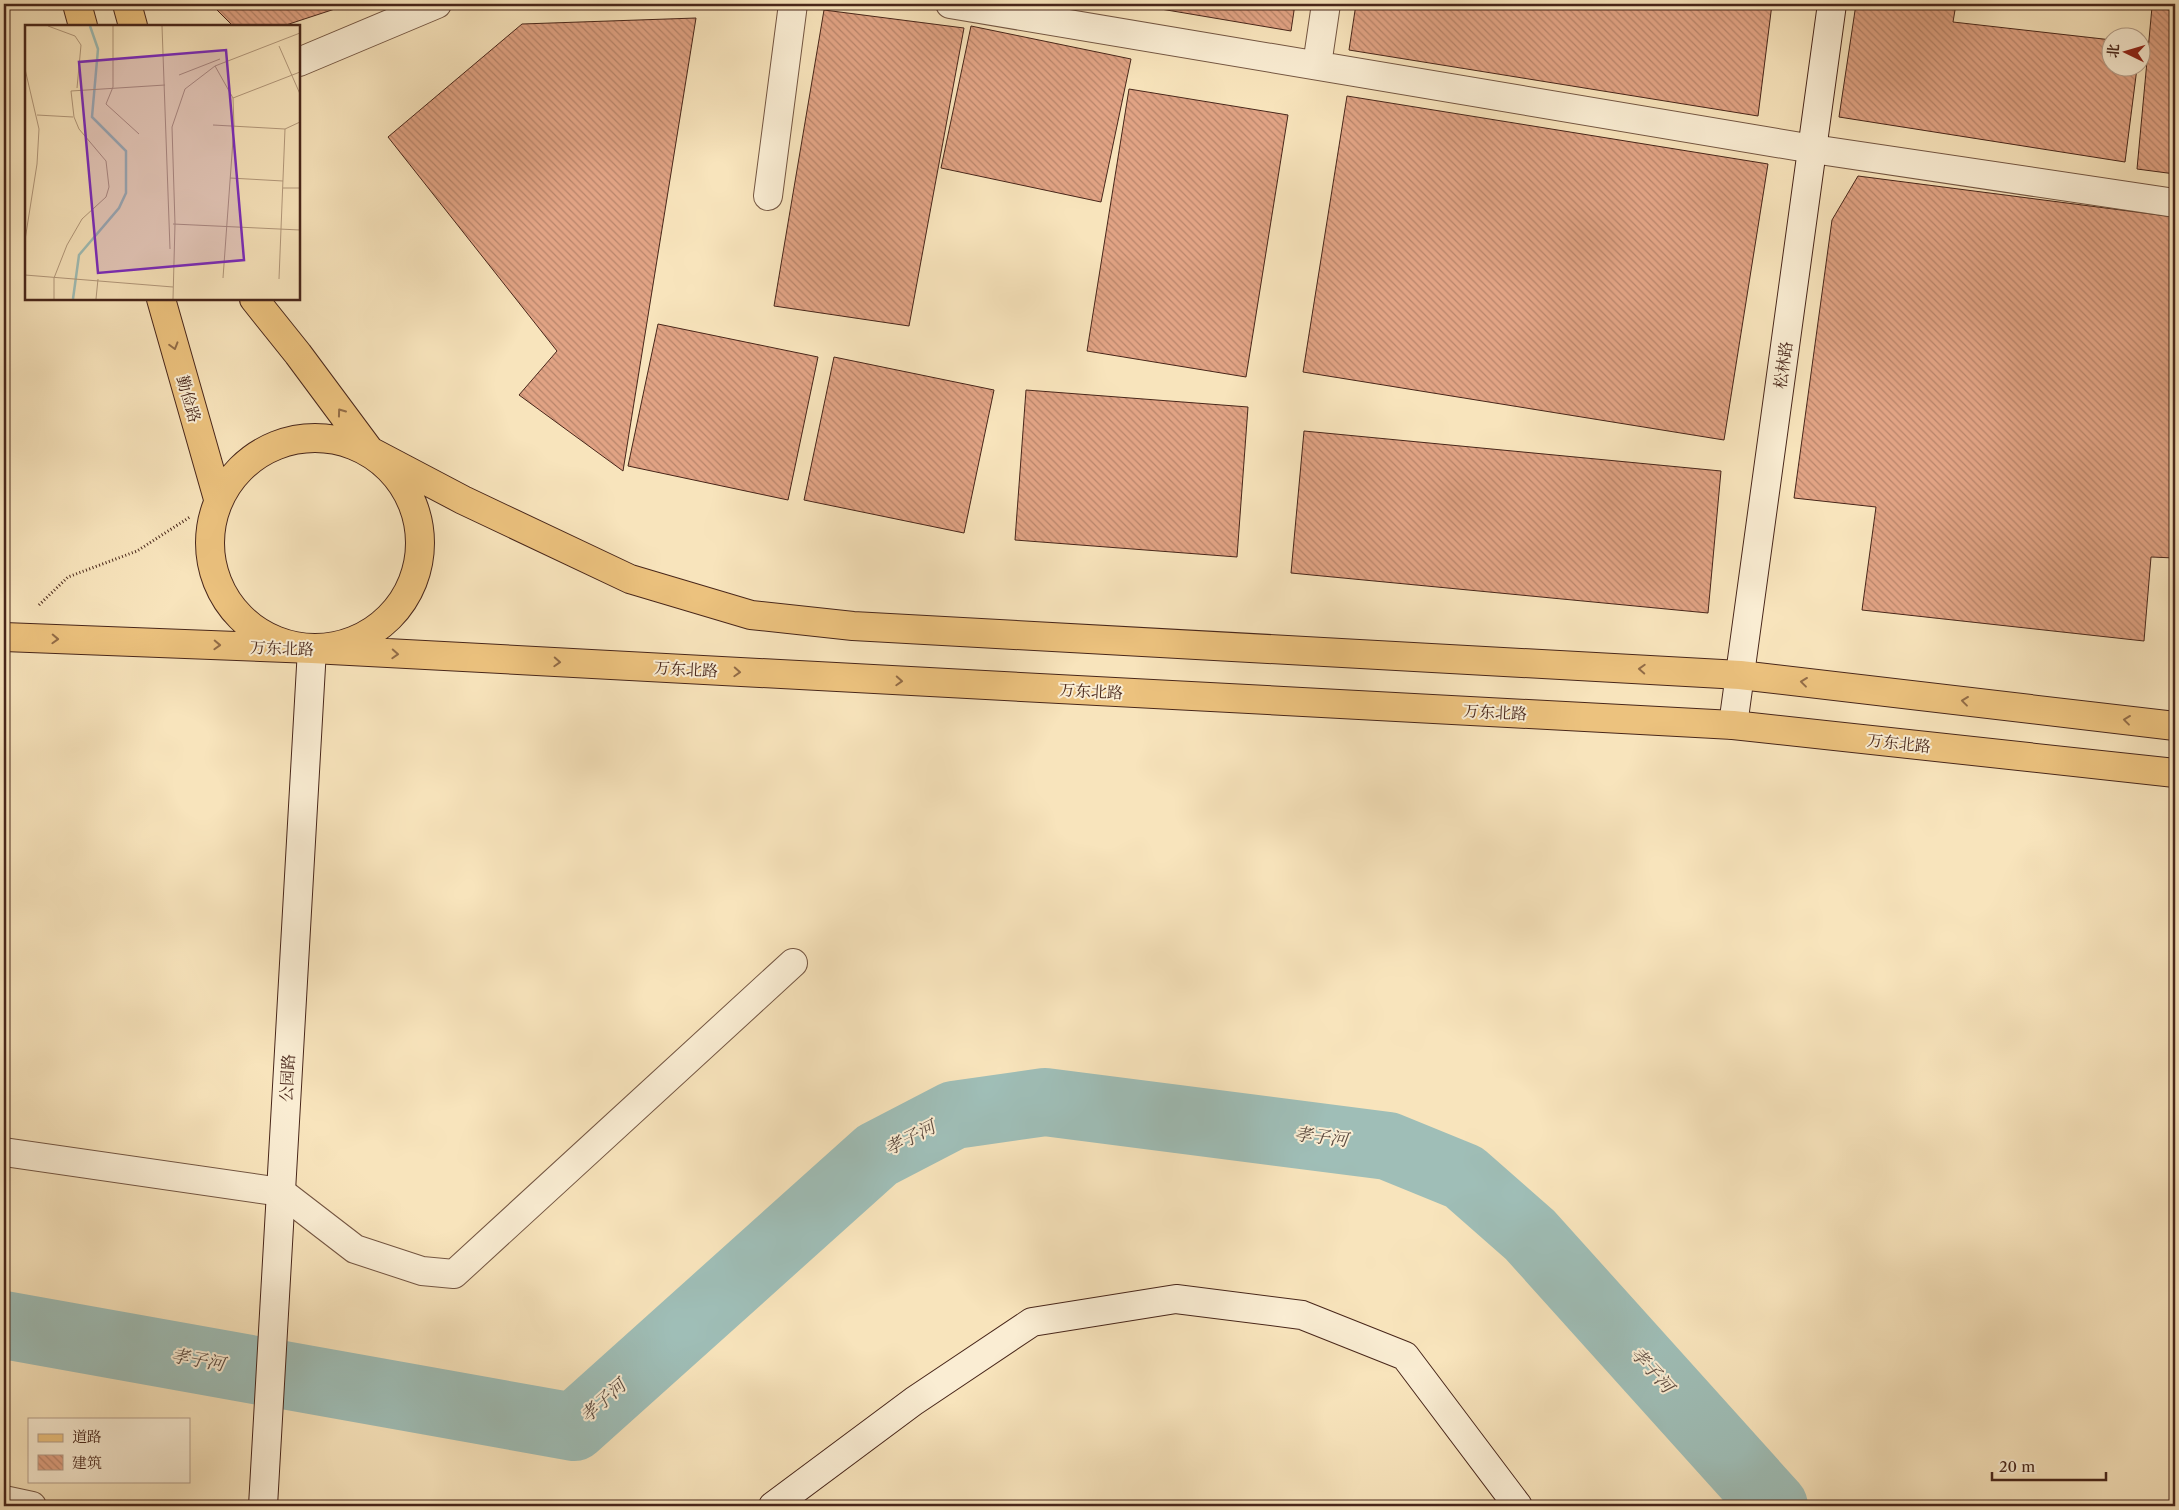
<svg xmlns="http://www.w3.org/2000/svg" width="2179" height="1510" font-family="'Libre Caslon Text','Noto Serif SC',serif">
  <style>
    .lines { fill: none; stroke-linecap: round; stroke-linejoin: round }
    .river { stroke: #9fbeb7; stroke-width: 68 }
    .building { fill: url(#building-back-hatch); stroke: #48261a }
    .street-casing { stroke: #745642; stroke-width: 30 }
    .secondary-casing { stroke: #48261a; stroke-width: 30 }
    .primary-casing { stroke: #48261a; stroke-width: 30 }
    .path { stroke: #48261a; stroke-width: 3; stroke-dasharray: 1 2.5; stroke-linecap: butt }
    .street { stroke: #faedd3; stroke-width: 28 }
    .secondary { stroke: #faedd3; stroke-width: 28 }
    .primary { stroke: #ecc27e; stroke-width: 28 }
    .oneway { stroke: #926c47 }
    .labels { text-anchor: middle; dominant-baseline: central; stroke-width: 4; stroke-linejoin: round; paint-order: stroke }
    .street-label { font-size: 16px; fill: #48261a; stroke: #faedd3 }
    .water-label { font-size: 18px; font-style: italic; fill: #5e4c41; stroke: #faedd3 }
    .inset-river { fill: none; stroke: #9fbeb7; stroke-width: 2.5 }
    .inset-road { fill: none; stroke: #b2987b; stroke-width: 1 }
    .view { fill: #7b2cbf; fill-opacity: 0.15; stroke: #7b2cbf; stroke-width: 2.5 }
    .inset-edge { fill: none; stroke: #48261a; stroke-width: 2.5 }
  </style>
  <defs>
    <pattern id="building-back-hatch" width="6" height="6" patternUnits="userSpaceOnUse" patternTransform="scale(1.25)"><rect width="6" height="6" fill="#e1a384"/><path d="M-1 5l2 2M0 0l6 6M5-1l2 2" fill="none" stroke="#b8856b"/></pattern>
  </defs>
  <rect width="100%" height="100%" fill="#f8e4bc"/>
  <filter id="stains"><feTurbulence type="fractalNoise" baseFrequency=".004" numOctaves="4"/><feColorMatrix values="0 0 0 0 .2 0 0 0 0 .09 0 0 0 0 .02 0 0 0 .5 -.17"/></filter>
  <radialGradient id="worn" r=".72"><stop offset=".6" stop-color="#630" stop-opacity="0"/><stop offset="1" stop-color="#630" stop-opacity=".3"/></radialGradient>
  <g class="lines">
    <path class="river" d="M4,1325L574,1427L877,1155L954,1115L1045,1102L1388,1146L1464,1177L1530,1235L1774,1506"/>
  </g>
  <path class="building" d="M211,4H350L283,26H233Z
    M1150,4H1295L1291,31L1149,7Z
    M1356,4H1772L1758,116L1349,50Z
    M1856,4H1956L1953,22L2112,40V68H2137L2125,162L1839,117Z
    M2152,7L2175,11V174L2137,169Z
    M824,10L964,28L909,326L774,306Z
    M696,18L623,471L519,395L557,351L388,137L522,24Z
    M971,26L1131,59L1101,202L941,168Z
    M1129,89L1288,115L1246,377L1087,351Z
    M1347,96L1768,164L1724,440L1303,372Z
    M1858,176L2175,217V558L2151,557L2144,641L1862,610L1876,507L1794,498L1832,220Z
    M658,324L818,357L788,500L628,466Z
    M834,357L994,390L964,533L804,500Z
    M1026,390L1248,407L1237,557L1015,540Z
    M1304,431L1721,471L1708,613L1291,573Z"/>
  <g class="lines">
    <defs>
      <path id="street" d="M950,4L1813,149L2175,203
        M299,62L437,4
        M1317,65L1326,4
        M768,196L793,4
        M4,1152L281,1192L355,1249L422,1271L454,1274L793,963
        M4,1500L32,1506"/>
      <path id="secondary" d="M1733,725L1832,4
        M263,1506L312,649
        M773,1506L914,1401L1032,1322L1176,1299L1302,1315L1405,1356L1518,1506"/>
      <path id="primary" d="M77,4L83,26
        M127,4L133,26
        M161,299L218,499
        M254,299L298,354L370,451L463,500L630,579L751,615L853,626L1740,675L2175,726
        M210 543a105 105 0 1 1 210 0a105 105 0 1 1-210 0Z
        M4,637L312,649L1733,725L2175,773"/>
    </defs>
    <use href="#street" class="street-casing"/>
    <use href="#secondary" class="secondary-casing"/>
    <use href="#primary" class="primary-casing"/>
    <path class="path" d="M39,605L68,577L137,551L190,517"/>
    <use href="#street" class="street"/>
    <use href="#secondary" class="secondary"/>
    <use href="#primary" class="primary"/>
  </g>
  <defs><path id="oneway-chevron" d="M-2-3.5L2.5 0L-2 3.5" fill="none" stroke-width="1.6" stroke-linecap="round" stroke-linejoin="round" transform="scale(1.25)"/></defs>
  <g class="oneway">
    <use href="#oneway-chevron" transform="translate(174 346) rotate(74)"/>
    <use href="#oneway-chevron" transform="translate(341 412) rotate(-126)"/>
    <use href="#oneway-chevron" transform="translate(55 639) rotate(2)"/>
    <use href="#oneway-chevron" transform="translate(217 645) rotate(2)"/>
    <use href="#oneway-chevron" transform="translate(395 654) rotate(3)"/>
    <use href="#oneway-chevron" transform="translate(557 662) rotate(3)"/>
    <use href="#oneway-chevron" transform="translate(1642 669) rotate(-177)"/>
    <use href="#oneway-chevron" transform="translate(737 672) rotate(3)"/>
    <use href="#oneway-chevron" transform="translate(899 681) rotate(3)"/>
    <use href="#oneway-chevron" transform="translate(1804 682) rotate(-173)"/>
    <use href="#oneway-chevron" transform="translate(1965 701) rotate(-173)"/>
    <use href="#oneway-chevron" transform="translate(2127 720) rotate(-173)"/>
  </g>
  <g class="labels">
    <g class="street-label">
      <text transform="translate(1783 365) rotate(-82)">松林路</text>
      <text transform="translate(189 399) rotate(74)">勤俭路</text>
      <text transform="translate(282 648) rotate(2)">万东北路</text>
      <text transform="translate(686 669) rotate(3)">万东北路</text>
      <text transform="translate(1091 691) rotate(3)">万东北路</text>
      <text transform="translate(1495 712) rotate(3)">万东北路</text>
      <text transform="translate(1899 743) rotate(6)">万东北路</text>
      <text transform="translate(287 1078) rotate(-87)">公园路</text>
    </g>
    <g class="water-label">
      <text transform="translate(1321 1137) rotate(7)">孝子河</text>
      <text transform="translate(910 1138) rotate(-27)">孝子河</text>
      <text transform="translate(198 1360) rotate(10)">孝子河</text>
      <text transform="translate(1652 1370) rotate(48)">孝子河</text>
      <text transform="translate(603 1401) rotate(-42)">孝子河</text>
    </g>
  </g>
  <g transform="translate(25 25)">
    <rect width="275" height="275" fill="#f8e4bc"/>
    <path class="inset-river" d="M48,274L54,230L94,183L101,168V126L67,92L73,24L65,1"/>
    <path class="inset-road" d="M23,1L50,11L56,20L52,63M88,1V62L81,79L114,109M137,1L145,224M254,21L275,69M190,41L208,73L209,101L198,253M0,44L14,104L12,139L0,215M154,50L195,34M208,73L275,47M12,90L48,92M188,100L260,104L275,97M205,153L258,156M258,163H275M148,199L275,205M0,250L148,262M254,254L260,104M29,274V253L42,220L57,194L81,172L84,162L81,136L54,104L49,92L46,66L140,60M71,274L73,254M148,274L150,199L147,102L160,64L190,41L275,8"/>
    <path class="view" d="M201,25L219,235L73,248L54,37Z"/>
    <rect width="275" height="275" class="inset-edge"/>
  </g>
  <rect width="2179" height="1510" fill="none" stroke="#f8e4bc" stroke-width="20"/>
  <rect x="5" y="5" width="2169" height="1500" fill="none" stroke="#48261a" stroke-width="2.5"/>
  <rect x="10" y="10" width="2159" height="1490" fill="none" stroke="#48261a"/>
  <rect x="28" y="1418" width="162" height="65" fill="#faedd3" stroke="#b39d89"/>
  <rect x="38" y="1434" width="25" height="8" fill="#ecc27e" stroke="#b39d89"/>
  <text x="72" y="1442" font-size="15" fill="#48261a">道路</text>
  <rect x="38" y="1455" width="25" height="15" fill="url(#building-back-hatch)" stroke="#b39d89"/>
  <text x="72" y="1468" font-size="15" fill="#48261a">建筑</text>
  <g transform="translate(2126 52) rotate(275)"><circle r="24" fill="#faedd3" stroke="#b39d89"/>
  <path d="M0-4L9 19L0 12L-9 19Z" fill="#8f2418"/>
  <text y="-8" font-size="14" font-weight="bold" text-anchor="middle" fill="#48261a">北</text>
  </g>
  <path d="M1992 1472v8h114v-8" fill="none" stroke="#48261a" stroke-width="2.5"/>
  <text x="1999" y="1472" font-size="15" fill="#48261a" stroke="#faedd3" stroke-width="4" paint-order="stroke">20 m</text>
  <rect width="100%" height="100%" filter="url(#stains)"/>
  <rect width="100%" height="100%" fill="url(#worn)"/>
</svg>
